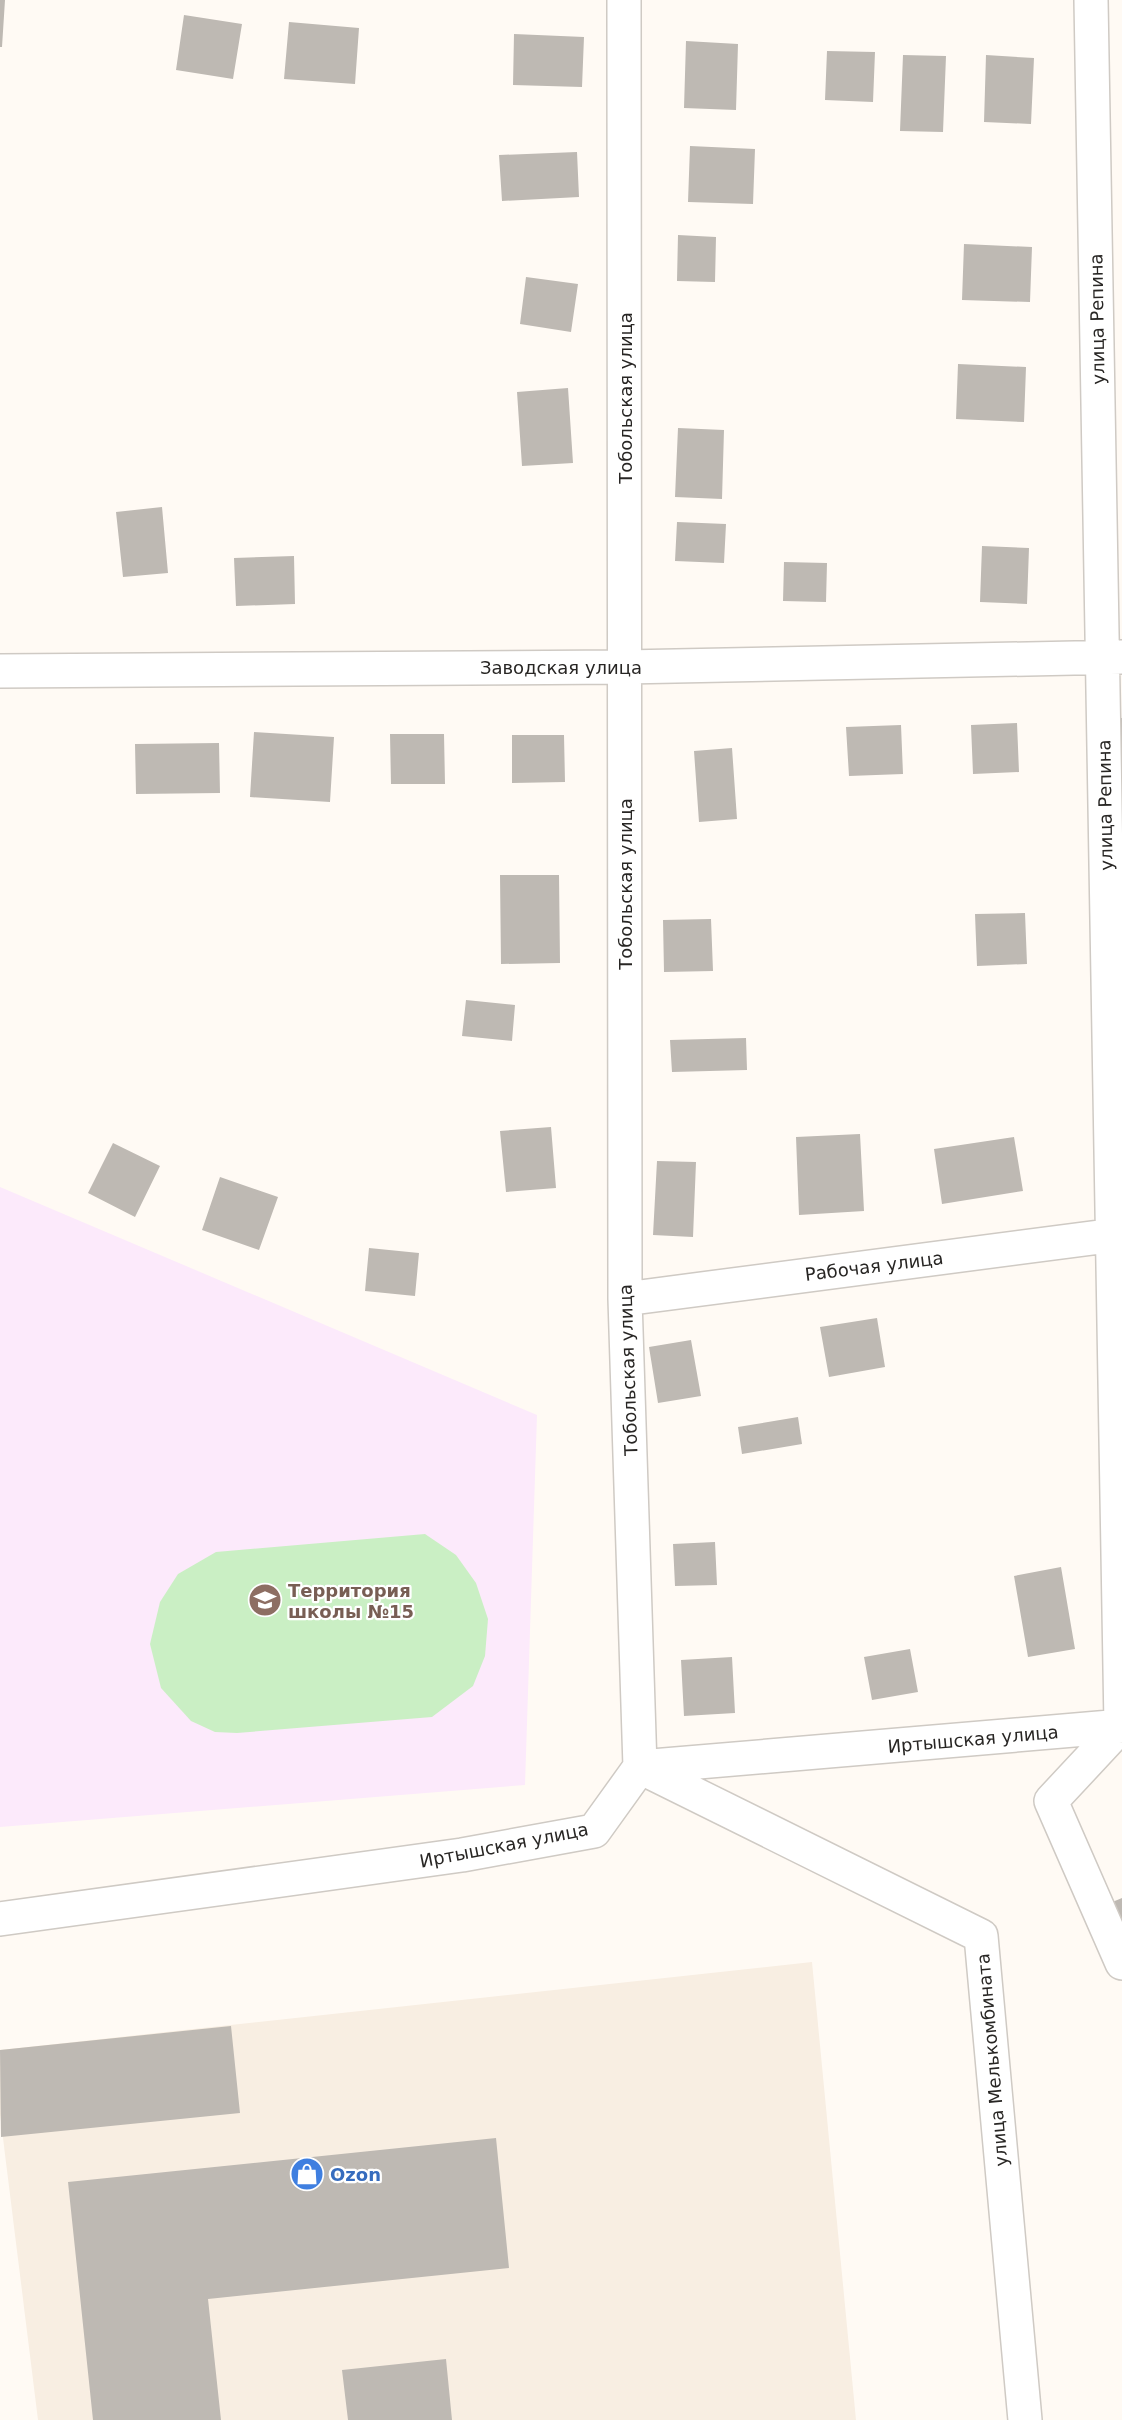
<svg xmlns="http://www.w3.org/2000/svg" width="1122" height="2420" font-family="'DejaVu Sans',sans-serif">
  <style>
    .built { fill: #f8eee2 }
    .education { fill: #fceafb }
    .green { fill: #caefc4 }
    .building { fill: #beb9b3 }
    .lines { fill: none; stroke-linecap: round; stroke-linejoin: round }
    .minor-casing { stroke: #cfcac4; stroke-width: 36 }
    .minor { stroke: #fff; stroke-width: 33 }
    .labels { text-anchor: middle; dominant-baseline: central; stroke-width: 4.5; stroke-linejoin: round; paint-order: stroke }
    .street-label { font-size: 18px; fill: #282624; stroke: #fff }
    .education-label { font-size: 18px; font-weight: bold; fill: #785e54; stroke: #fff; text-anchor: start }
    .shop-label { font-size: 18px; font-weight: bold; fill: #366cbe; stroke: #fff; text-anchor: start }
  </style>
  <rect width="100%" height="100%" fill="#fffaf4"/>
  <path class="built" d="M812,1962L856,2420H38L0,2114V2050Z"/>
  <path class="education" d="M0,1187L537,1415L525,1785L0,1827Z"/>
  <path class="green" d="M425,1534L456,1555L476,1583L488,1619L485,1656L473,1686L432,1717L237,1733L215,1732L191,1721L161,1688L150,1644L160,1602L178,1574L216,1552Z"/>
  <path class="building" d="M0,0H5L2,47H0Z
    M184,15L242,24L233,79L176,70Z
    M289,22L359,28L355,84L284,79Z
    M514,34L584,37L582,87L513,85Z
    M686,41L738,44L736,110L684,108Z
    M827,51L875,52L873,102L825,100Z
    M903,55L946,56L943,132L900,131Z
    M986,55L1034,58L1031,124L984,122Z
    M690,146L755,149L753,204L688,202Z
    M577,152L579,197L502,201L499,155Z
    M678,235L716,237L715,282L677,281Z
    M964,244L1032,247L1030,302L962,300Z
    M526,277L578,284L571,332L520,324Z
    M958,364L1026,367L1024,422L956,419Z
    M568,388L573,463L522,466L517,392Z
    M678,428L724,430L722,499L675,497Z
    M162,507L168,573L123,577L116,512Z
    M677,522L726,524L724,563L675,561Z
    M982,546L1029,548L1027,604L980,602Z
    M294,556L295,604L236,606L234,558Z
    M784,562L827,563L826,602L783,601Z
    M1118,718H1122V767H1120Z
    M1017,723L1019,772L973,774L971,725Z
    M901,725L903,774L849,776L846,727Z
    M254,732L334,737L330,802L250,797Z
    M390,734H444L445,784H391Z
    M512,735H564L565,782L512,783Z
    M219,743L220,793L136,794L135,744Z
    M732,748L737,819L699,822L694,751Z
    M500,875H559L560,963L501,964Z
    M1025,913L1027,964L977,966L975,914Z
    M711,919L713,971L664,972L663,920Z
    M466,1000L515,1005L512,1041L462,1036Z
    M746,1038L747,1070L672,1072L670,1040Z
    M551,1127L556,1188L506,1192L500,1131Z
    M860,1134L864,1211L799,1215L796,1137Z
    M1014,1137L1023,1191L942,1204L934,1149Z
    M113,1143L160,1166L135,1217L88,1193Z
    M657,1161L696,1162L693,1237L653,1235Z
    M220,1177L278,1197L259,1250L202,1230Z
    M369,1248L419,1253L415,1296L365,1291Z
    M877,1318L885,1367L829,1377L820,1327Z
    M691,1340L701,1396L658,1403L649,1347Z
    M798,1417L802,1444L742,1454L738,1427Z
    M715,1542L717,1585L675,1586L673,1544Z
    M1061,1567L1075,1649L1028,1657L1014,1576Z
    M910,1649L918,1692L872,1700L864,1657Z
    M732,1657L735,1713L684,1716L681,1660Z
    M1122,1898V1927L1110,1903Z
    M231,2026L240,2113L1,2137L0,2050Z
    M496,2138L509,2268L208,2299L221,2420H93L68,2182Z
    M446,2359L452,2420H348L342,2370Z"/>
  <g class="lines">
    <defs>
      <path id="minor" d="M624,0L625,1299L640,1767
        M1091,0L1121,1726L1051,1801L1122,1963
        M0,671L625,667L1122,657
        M625,1299L1122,1234
        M640,1767L981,1936L1025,2420
        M0,1919L462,1855L594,1831L640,1767L1122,1726"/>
    </defs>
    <use href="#minor" class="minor-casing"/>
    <use href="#minor" class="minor"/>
  </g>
  <defs>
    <symbol id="school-disc" viewBox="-11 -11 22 22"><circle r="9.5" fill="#8d6e63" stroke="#fff"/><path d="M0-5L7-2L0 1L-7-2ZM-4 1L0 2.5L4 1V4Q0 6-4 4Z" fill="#fff"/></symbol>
    <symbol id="shop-disc" viewBox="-11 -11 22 22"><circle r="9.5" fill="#3f7fe0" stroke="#fff"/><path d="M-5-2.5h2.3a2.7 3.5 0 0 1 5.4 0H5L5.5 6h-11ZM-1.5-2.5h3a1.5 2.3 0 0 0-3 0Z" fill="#fff"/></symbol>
  </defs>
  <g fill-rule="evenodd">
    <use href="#school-disc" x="246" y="1581" width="38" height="38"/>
    <use href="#shop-disc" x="288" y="2155" width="38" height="38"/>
  </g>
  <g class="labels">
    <g class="street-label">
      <text transform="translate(1097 319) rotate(-91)">улица Репина</text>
      <text transform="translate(625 398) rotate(-90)">Тобольская улица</text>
      <text x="561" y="667">Заводская улица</text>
      <text transform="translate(1105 805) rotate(-91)">улица Репина</text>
      <text transform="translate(625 884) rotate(-90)">Тобольская улица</text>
      <text transform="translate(874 1266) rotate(-7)">Рабочая улица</text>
      <text transform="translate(628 1370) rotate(-92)">Тобольская улица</text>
      <text transform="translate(973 1739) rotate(-5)">Иртышская улица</text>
      <text transform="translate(504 1845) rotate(-11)">Иртышская улица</text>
      <text transform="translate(992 2060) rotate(-95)">улица Мелькомбината</text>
    </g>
    <g class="education-label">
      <text x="288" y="1590">Территория<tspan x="288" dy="21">школы №15</tspan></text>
    </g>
    <g class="shop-label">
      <text x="330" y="2174">Ozon</text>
    </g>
  </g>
</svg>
